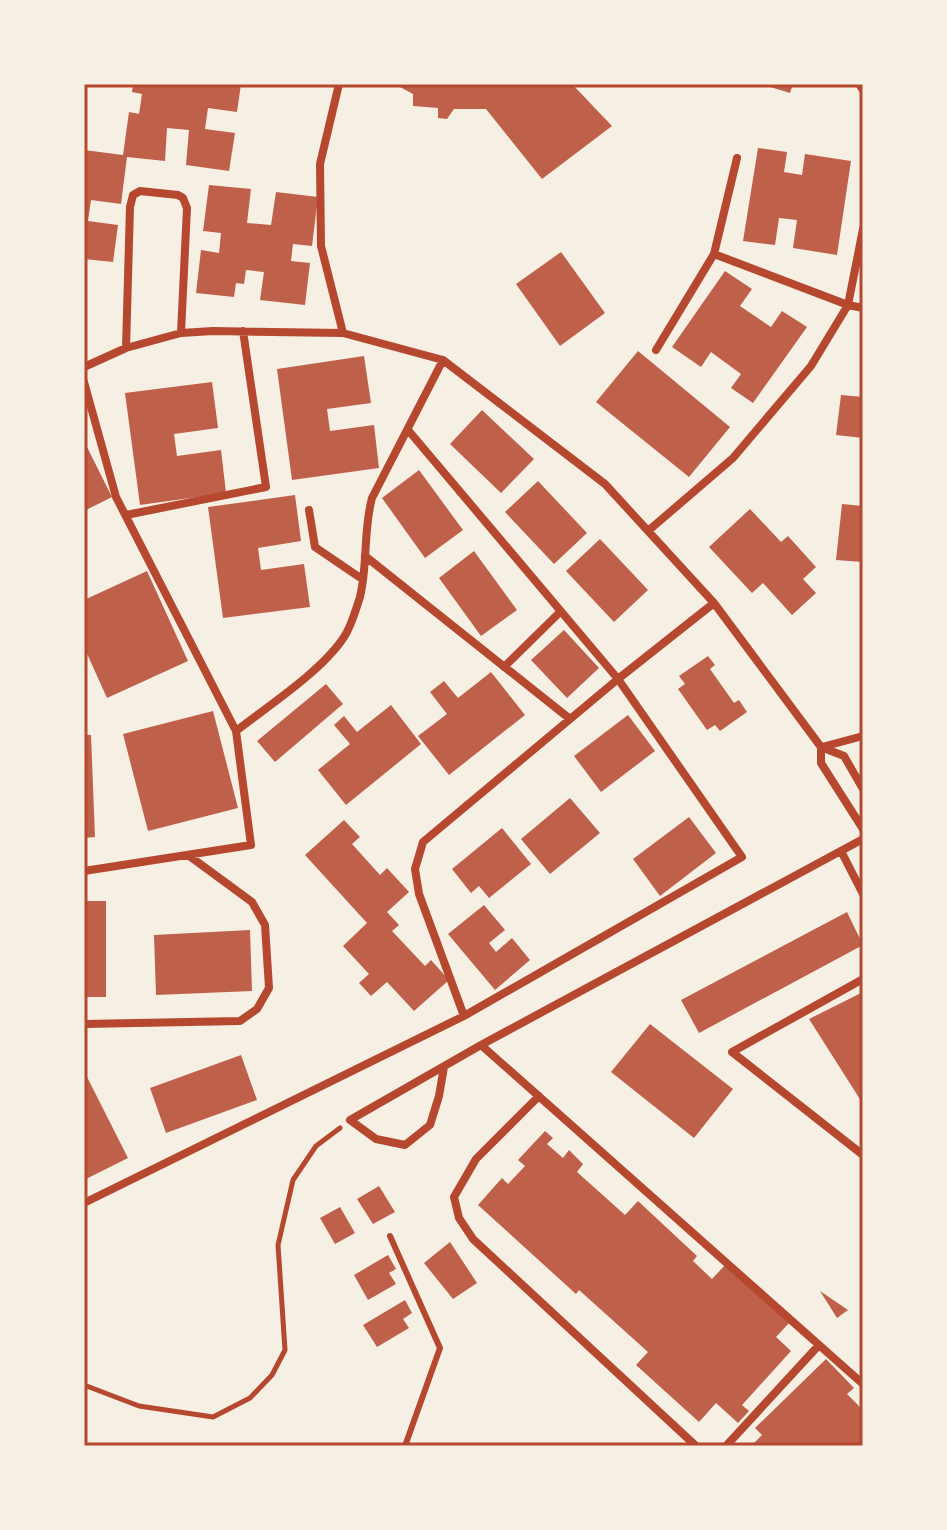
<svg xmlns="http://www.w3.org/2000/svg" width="947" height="1530" font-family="'Source Sans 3',sans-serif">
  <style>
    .building { fill: #bf614a }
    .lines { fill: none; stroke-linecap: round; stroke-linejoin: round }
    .path { stroke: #b5482f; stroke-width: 5 }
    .service { stroke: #b5482f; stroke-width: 6 }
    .minor { stroke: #b5482f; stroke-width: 8 }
    .neatline { fill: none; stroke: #b5482f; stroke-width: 3 }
  </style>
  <rect width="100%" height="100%" fill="#f6efe4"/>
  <path class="building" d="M133,84H241L237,112L208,108L205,129L235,133L229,171L186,165L189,130L167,128L165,161L127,157L121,204L91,200L88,221L118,225L113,262L84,259V150L123,155L129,112L139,114L142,94L132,92Z
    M401,84H572L612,126L542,179L486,109H454L447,119L438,118V108L413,106V94L400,87Z
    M760,84H793L790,93Z
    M758,148L787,152L784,172L802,175L805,154L851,161L837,255L793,248L797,220L779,218L775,245L743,241Z
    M209,185L251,189L247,223L271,225L276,192L318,197L312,246L293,244L291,261L310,263L305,305L260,300L264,272L246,270L244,284L236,283L234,297L196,293L201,250L219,253L221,233L203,231Z
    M561,252L605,313L560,346L516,284Z
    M725,271L752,289L740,306L771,327L782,311L807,327L753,403L731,388L741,374L711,352L701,367L672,347Z
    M638,351L730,427L689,477L596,402Z
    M364,356L371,403L327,409L330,431L374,425L379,468L292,480L277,369Z
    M212,382L218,428L174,434L177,456L221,450L226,493L140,505L125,393Z
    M841,395L863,397V438L836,435Z
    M482,410L534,459L501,493L450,444Z
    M84,441L112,497L84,511Z
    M419,470L463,530L425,558L382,498Z
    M538,481L587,533L554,564L505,512Z
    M295,495L301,541L258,548L261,570L304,564L310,607L223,618L208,507Z
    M842,504L863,506V562L836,560Z
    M750,509L781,542L788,536L816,567L803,579L816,593L792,615L763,583L752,593L709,547Z
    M600,539L648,590L614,622L566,571Z
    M474,551L517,610L481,636L439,578Z
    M147,571L188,661L107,698L84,647V600Z
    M564,630L599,668L567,698L531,660Z
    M708,656L715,665L710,669L734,703L739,700L747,712L720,731L715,725L707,730L678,689L685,684L679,676Z
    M491,672L525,715L449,775L418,736L447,714L430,692L444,681L458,698Z
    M326,684L343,704L275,762L257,741Z
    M391,705L421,744L346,805L318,770L350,744L334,725L344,716L357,732Z
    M213,711L238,808L148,831L123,734Z
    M628,715L655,751L601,792L574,756Z
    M84,735H91L95,837L84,838Z
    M570,798L600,833L550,874L521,839Z
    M689,817L716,853L660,896L633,859Z
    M344,820L360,837L352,844L380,875L387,868L409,892L387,912L399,925L392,931L425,966L431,960L449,980L414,1011L387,982L371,996L359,983L369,974L343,946L367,923L305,855Z
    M502,828L531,864L489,898L479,886L471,893L452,869Z
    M84,901H106V997H84Z
    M484,905L505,930L489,943L496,952L512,938L530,960L495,990L448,934Z
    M847,912L863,945L699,1033L681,1000Z
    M250,930L252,991L156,995L154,935Z
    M863,992V1104L809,1019Z
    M650,1024L733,1089L694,1138L611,1072Z
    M241,1055L257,1100L166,1133L150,1088Z
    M84,1071L128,1158L84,1180Z
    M545,1131L553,1138L547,1144L563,1158L569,1150L583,1164L577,1172L625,1215L638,1201L697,1256L693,1261L712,1279L726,1264L790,1322L776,1337L791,1351L742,1405L749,1411L738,1423L716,1403L699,1422L636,1365L648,1352L579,1290L576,1294L478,1205L502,1178L508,1184L525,1166L518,1160Z
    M379,1186L395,1212L373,1224L357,1199Z
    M340,1207L355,1233L335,1244L320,1218Z
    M450,1242L477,1283L453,1299L424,1263Z
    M388,1255L396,1269L389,1273L396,1284L368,1300L354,1275Z
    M820,1291L848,1310L837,1318Z
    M405,1300L412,1313L403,1319L409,1328L377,1347L363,1325Z
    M826,1359L854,1388L847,1394L863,1410V1446H751L762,1435L755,1428Z"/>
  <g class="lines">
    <path class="path" d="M84,1385L139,1406L213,1417L250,1398L272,1375L285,1350L278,1245L293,1180L316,1146L340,1128"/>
    <path class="service" d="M390,1236L440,1348L405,1446"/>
    <path class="minor" d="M339,84L320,164L321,246L343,333
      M859,84L863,90
      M714,254L848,305L863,308
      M126,348L130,207L133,195L140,191L178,195L183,198L187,208L181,333
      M656,350L714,254L737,158
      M84,367L126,348L181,333L213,331L343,333L443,360L605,484L714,603L821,747L844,756L863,789
      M84,382L116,497L236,731
      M309,510L315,547L362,579
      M126,515L266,487L243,331
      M648,531L733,458L811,366L848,305L863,229
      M365,556L570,719
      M504,667L560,612
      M821,747V763L863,829
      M822,747L863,736
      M841,851L863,894
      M84,871L251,845L236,731C268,706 322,671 344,637C351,627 356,609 360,597C368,564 363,531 372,498L443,360
      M863,979L732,1052L863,1155
      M464,1016L419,894L415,869L423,842L618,679L714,603
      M84,1024L240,1021L257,1009L269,988L265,925L252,902L188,855
      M481,1045L863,1384
      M444,1067L439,1096L430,1125L405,1145L376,1139L350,1120L481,1045L863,839
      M539,1096L476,1159L454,1197L459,1218L473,1239L696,1446
      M84,1203L464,1016L742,857L618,679L408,430
      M726,1446L819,1345"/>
  </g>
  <rect width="947" height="1530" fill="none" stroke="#f6efe4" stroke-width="172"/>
  <rect x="86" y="86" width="775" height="1358" class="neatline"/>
</svg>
